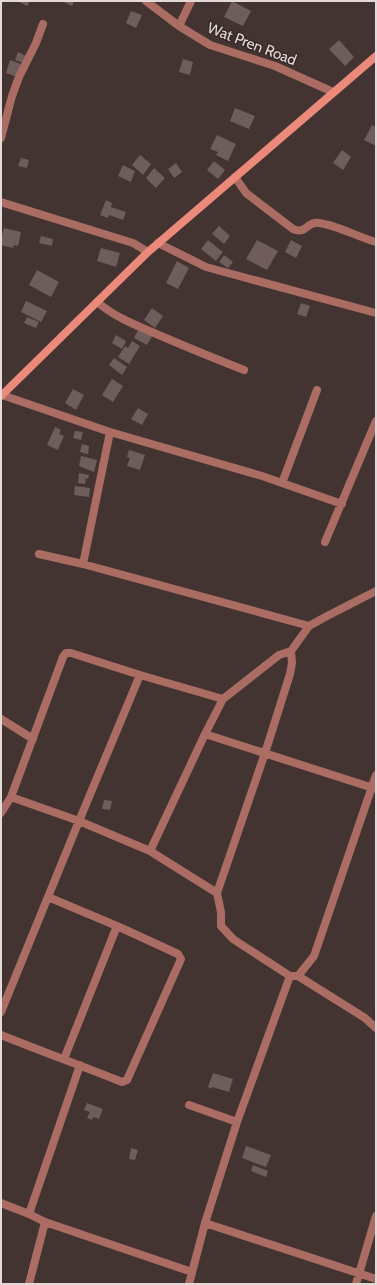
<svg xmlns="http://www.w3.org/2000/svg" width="377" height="1285" font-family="Cabin,sans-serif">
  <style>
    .building { fill: #6e5d5a }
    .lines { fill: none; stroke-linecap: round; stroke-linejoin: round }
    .street { stroke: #ab6d63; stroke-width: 8 }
    .secondary { stroke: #eb897a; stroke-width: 8 }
    .labels { text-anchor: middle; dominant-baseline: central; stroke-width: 3; stroke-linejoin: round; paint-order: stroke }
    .street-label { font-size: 15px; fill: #e3d9d8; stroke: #382a27 }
  </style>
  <rect width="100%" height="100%" fill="#433431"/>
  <path class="building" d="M18,1H30L27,6Z
    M62,1H74L72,6Z
    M232,1L251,11L243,26L224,17Z
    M131,11L142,15L136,28L126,23Z
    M339,40L354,57L345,66L329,49Z
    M18,52L26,56L23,63L15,60Z
    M183,59L193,62L190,75L179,72Z
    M10,60L21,64L17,77L6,73Z
    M235,108L255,116L249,129L230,121Z
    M372,125L376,127V146L364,140Z
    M217,135L236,144L228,161L216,155L218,152L210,149Z
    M342,150L351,157L343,170L333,163Z
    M140,155L151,164L143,175L132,165Z
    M21,158L29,160L27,168L18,166Z
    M214,161L225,170L218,179L207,170Z
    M176,163L182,172L174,178L168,169Z
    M123,165L135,171L131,182L118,176Z
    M154,168L165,178L156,188L146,178Z
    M106,200L112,203L111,207L126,212L123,220L109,215L108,218L100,215Z
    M219,226L230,236L224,244L212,234Z
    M4,228L21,232L18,246L14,245L13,248L1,245V239Z
    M41,236L53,239L52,246L39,243Z
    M208,240L223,252L216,261L201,249Z
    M257,240L278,251L267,270L246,259Z
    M291,240L302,246L296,258L285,252Z
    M101,248L120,253L116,267L97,261Z
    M224,255L233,262L228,268L219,262Z
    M177,261L189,268L178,289L166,283Z
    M37,270L59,282L51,297L29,285Z
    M26,301L47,311L41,322L21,312Z
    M301,303L310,306L306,317L297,314Z
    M152,308L163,316L155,328L144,320Z
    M27,317L39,322L36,328L24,323Z
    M139,328L153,335L147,345L134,338Z
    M116,335L126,341L122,349L112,343Z
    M132,341L140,346L129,364L118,357L125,346L128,348Z
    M114,358L127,367L122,375L109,365Z
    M112,379L123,386L113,402L102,395Z
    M73,389L84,395L76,410L65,403Z
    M138,408L148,414L142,425L131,419Z
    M55,427L61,430L59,434L64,436L58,450L47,445Z
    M75,431L83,432L81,440L73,438Z
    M82,444L89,446L88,454L80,452Z
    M129,450L145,455L140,470L127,466L130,458L127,457Z
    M81,456L97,460L94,472L79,466Z
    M79,473L89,475L88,479L86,478L85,484L78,483Z
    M75,486L90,488L89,497L74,495Z
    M104,800L112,801L110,810L102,809Z
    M213,1073L233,1079L229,1092L212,1087L211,1089L208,1087Z
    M87,1103L103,1109L99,1119L93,1117L92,1120L87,1118L90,1112L84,1110Z
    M246,1146L271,1155L266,1167L242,1158Z
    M131,1148L138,1150L135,1160L129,1159Z
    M253,1165L268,1171L266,1177L251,1171Z"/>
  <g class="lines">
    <path class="street" d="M146,1L179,26L210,45L275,66L333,92
      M179,26L191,1
      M1,138L12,96L19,77L36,43L43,24
      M235,177L246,193L293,229C307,235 306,221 319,223C336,225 358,237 376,242
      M1,202L133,243L148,252
      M158,243L206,267L376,313
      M97,302C116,318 138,326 161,336C189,348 216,359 244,370
      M2,395L110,432L262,476L342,504
      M282,483L317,390
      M325,542L376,421
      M39,554L83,564L309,626
      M83,564L110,432
      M1,719L33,739
      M205,734L376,789
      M11,797L63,657L66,653H71L140,675L223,699
      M1,813L11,797L79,821L150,851L217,893L221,912V926L233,939L290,976H298L314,956L376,775
      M150,851L205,734L223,699L279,655L291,651L309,626L329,615L376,591
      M217,893L265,753L290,674L292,663L291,651
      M298,976L365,1018L376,1028
      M1,1012L79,821L140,675
      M1,1035C41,1051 82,1066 122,1082L127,1080L181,959L178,954L117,926L48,897
      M64,1059L117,926
      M189,1105L237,1122
      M1,1203L29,1214L45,1222L192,1272
      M29,1214L80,1065
      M205,1223L376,1279
      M29,1284L45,1222
      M189,1284L205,1223L237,1122L290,976
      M356,1284L376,1216"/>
    <path class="secondary" d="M1,396L148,252L376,56"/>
  </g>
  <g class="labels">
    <g class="street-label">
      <text transform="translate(252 44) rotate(21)">Wat Pren Road</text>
    </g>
  </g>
  <rect width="377" height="1285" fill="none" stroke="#e3d9d8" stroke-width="4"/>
</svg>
